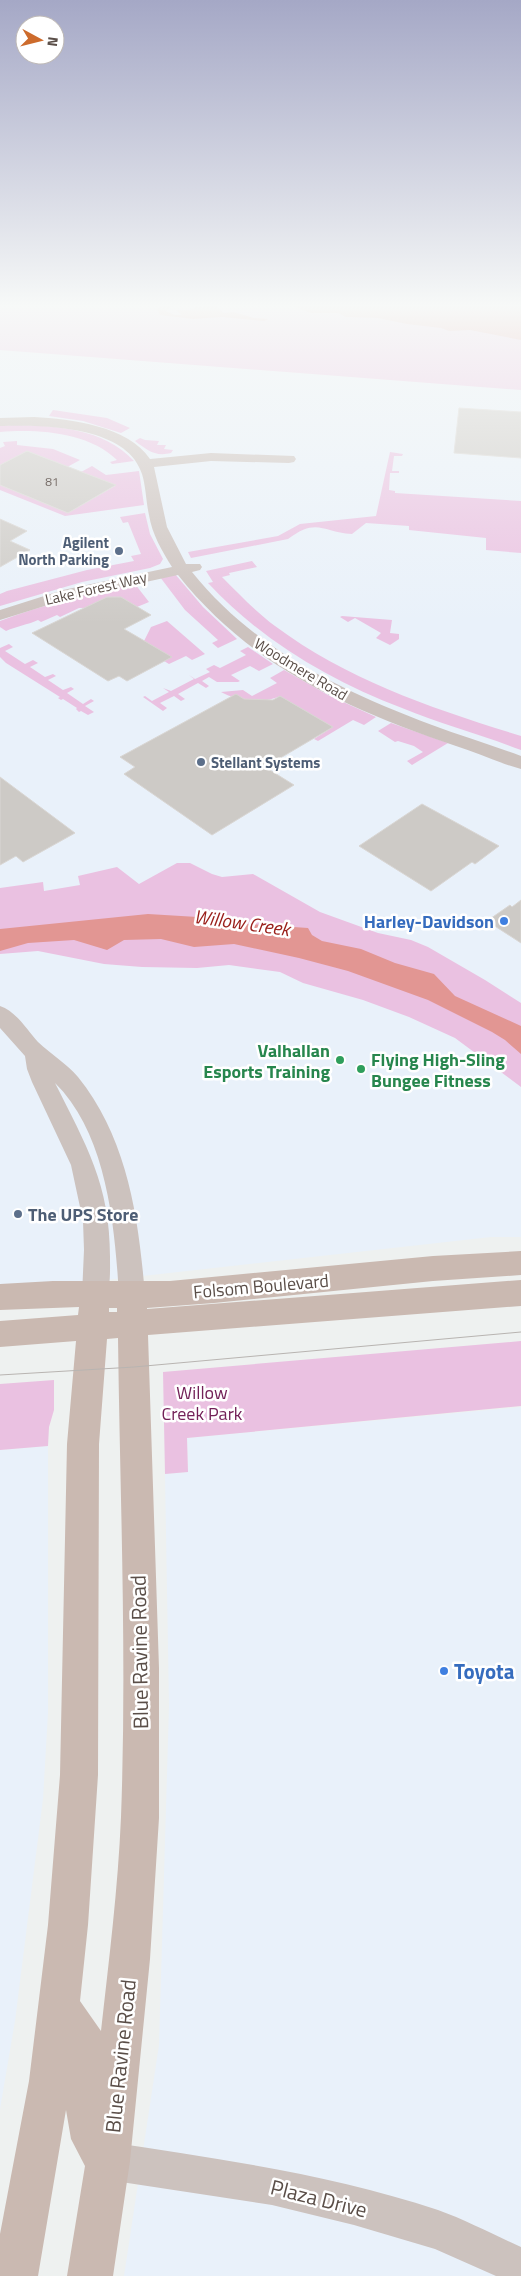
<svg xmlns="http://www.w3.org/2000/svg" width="521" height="2276" font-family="'Titillium Web',sans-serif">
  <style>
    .commercial { fill: #e9f1fa }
    .green { fill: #eac1e1 }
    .water { fill: #e29693 }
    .building { fill: #cdcac6; stroke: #d9d6d3 }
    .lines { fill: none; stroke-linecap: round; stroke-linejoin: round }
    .minor { fill: #ccc2be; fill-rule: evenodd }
    .major { fill: #cab9b1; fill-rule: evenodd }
    .tram { stroke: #b8b4b1; stroke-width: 1 }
    .service-dot { fill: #5c6f8a; stroke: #fff; stroke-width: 2 }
    .shop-dot { fill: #3f7fe0; stroke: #fff; stroke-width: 2 }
    .leisure-dot { fill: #2e9e5b; stroke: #fff; stroke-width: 2 }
    .labels { text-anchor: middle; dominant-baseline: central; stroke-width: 5; stroke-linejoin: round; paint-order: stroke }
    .far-number-label { font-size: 12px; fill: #776d68 }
    .far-service-label { font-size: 15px; font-weight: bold; fill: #4e5e75; stroke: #fff; text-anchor: end }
    .far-street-label { font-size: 15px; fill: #5a4e48; stroke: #fff }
    .shop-label { font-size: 18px; font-weight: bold; fill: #366cbe; stroke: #fff; text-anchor: end }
    .leisure-label { font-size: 18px; font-weight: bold; fill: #27864d; stroke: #fff; text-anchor: end }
    .service-label { font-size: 18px; font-weight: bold; fill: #4e5e75; stroke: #fff; text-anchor: start }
    .street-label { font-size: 18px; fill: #5a4e48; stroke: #fff }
    .park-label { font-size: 18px; fill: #732158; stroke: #fff }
    .water-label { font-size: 19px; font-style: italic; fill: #9a201b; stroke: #fff }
    .near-street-label { font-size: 21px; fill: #5a4e48; stroke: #fff }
    .near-shop-label { font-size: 21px; font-weight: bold; fill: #366cbe; stroke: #fff; text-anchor: start }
  </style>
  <rect width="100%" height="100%" fill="#eef1f0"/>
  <path class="commercial" d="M0,350L484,387L521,384V1237H491L62,1285H0Z
    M521,1407V2276H124L159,2045L169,1706L165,1474L188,1472L187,1438Z
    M48,1446V1713L43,1799L15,2021L0,2109V1450Z"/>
  <path class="green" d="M0,305H521V390L0,350Z
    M53,410L107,418L130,428L121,433L83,421L49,416Z
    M12,425C53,425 104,428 134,461L112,464L110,462L117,460C88,432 38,429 0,432V426Z
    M140,438L145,440L159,441L157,445H166L164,449L173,450L171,453C155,457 147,450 135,441Z
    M17,441V445L53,449L80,460L60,471L61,464L27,451L0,465V448L5,446L3,442Z
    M390,452L403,454L402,456H394L392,471H399V473H390L389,490L395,491V493L521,501V553L486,550V538L409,530V526L366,523L352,534C322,532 317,517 288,539L191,558L188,552L278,536L300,524L376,516Z
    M92,466L106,475L139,471L144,505L65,516L0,490V485L68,513L115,486L81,472Z
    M145,513L150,534L163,559L160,564L150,568L82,582L0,606V594L7,591L87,570L134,561L131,556L141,554L128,522L123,523L120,517Z
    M252,561L257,567L229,573L230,575L222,577C239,594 256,612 275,626C349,681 434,709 521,736V750C482,735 441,724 402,708C330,681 261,640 208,583L213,582L206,571Z
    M175,574L203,607L237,639L218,648L212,643L218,640L185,610L160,577Z
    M135,584L149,602L137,607L79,608L60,617L57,615L41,622L38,620C27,625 17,626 6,631L0,627V621C44,604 89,594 135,584Z
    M342,616L392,620L390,633L399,634V639L390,645L376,638L381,633L355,618L348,622L340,617Z
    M167,621L205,654L192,660L186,656L169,664L164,661L165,653L144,641L151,627Z
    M9,644L13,647L5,651L25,664L33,660L38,663L30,667L45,677L53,674L56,676L48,680L63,690L71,687L74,689L67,693L83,704L91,699L94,701L85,706L94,712L88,715L81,711L79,712L76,709L77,708L63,699L61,700L58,698L60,697L6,663L0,657V648Z
    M248,647L273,664L259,671L250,666L231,675L240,681L238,682H217L209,677L202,681L209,686L206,688L198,683L178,694L185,699L181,701L174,696L160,703L167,708L163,711L143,697L145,696L152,701L169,692L163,688L171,691L194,679L189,675L195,679L210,672L206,669L214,665L220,668L246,655L240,651Z
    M284,670L328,695L376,717L364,725L353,720L318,741L314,739L333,727L280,696C265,704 236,701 221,692L243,690L252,696L277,683L270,678Z
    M391,723L448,743L412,765L407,761L423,752L414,746L398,741L395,742L378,731Z
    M177,863H190L212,874L222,877L253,874L320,912L378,933L411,940L428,947L485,980L521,1003V1087L455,1038L409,1017L363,1000L303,983L280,972L229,965L197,968L142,967L104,964L38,951L0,954V888L43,882L44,891L80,885L78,876L117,867L139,884Z
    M521,1341V1406L187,1438L188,1472L165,1474L163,1372Z
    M54,1380V1410L49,1427L48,1446L0,1450V1384Z"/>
  <path class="water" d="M163,305H174L166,311L174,315H182L176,310H190L195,307L217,305V308L224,313L233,312L254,318L268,319L264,321L222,317L193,319L160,315L157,309Z
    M261,305H521V340L470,330L449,331L441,328L407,324L378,318L346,317L338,313H311L293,306Z
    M148,914L214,918L249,924L308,928L312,935L322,941L361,949L395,963L434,974L455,996L521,1026V1054L505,1040L492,1032L428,1000L348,971L299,958L234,944L194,947L161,939L124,940L107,950L74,940L28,943L0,951V929Z"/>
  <path class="building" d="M459,408L521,412V458L454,453Z
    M27,451L61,464L116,485L68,513L0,485V465Z
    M0,519L27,531L10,541L30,550L0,567Z
    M107,597H121L151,615L124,629L172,657L127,681L119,676L108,681L32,633Z
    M236,694L244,699L273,700L280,696L333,727L265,767L294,785L212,835L124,774L135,767L120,757Z
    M0,777L75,833L23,862L16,856L0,865Z
    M422,804L499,846L475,864L472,862L431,891L359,846Z
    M521,900V943L487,921L510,905L512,907Z"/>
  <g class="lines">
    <path class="minor" d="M34,417C71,419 128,426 150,459L211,453L294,456L296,459L294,462L289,463L211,461L154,467L167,527L186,564H200L202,567L200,570L192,572C254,649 341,691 432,725C461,736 492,745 521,756V769C499,763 478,753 456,746C348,709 251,667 178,575L67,599L0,620V610L63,590L172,567C162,551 152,534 149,515C146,502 146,487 142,474C127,425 41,425 0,426V418Z
      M0,1006C16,1011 27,1030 38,1042C51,1054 67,1064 78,1077C128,1139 139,1220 145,1296L141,1304L132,1307L123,1304L119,1296C115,1227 107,1134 55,1083C86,1145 110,1184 110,1257C110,1272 111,1289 104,1303L95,1306L86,1303L82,1295L84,1250L83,1221L71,1165L32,1082L27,1069L25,1056L0,1028Z
      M108,2142C219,2159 331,2174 438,2210C466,2220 494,2235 521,2247V2276H496L435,2249L354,2225L272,2205L108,2180L95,2174L89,2161L95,2148Z"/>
    <path class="major" d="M521,1251V1275L433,1281L214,1303L147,1308V1309L521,1280V1306L148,1335L159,1668V1818L150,1959L130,2161L113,2276H67L85,2166L71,2139L66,2110L38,2276H0V2234L29,2081L48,1925L60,1775L67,1444L76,1341L0,1347V1321L78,1315L79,1307L0,1310V1284L53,1281H170L433,1256ZM109,1308H117V1312H109ZM118,1338C120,1497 127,1657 121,1817C118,1888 109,1960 101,2031L80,2001L88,1925L98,1775L99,1444L107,1339Z"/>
    <path class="tram" d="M0,1375L134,1367L521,1332"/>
  </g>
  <linearGradient id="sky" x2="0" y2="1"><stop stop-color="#a5a8c6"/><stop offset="0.49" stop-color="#f7f9f8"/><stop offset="1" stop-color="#f7f9f8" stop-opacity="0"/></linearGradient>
  <rect width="521" height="624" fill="url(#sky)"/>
  <g class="service-dot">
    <circle cx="119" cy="551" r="5"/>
    <circle cx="201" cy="762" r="5"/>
    <circle cx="18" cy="1214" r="5"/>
  </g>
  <g class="shop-dot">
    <circle cx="504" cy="921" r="5"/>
    <circle cx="444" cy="1671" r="5"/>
  </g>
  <g class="leisure-dot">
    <circle cx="340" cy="1060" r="5"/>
    <circle cx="361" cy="1069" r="5"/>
  </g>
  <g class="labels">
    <g class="far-number-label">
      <text x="52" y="481">81</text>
    </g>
    <g class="far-service-label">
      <text x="109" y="542">Agilent<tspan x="109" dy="17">North Parking</tspan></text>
      <text x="211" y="762" text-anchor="start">Stellant Systems</text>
    </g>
    <g class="far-street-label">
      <text transform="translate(96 588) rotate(-13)">Lake Forest Way</text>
      <text transform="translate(301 669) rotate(31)">Woodmere Road</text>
    </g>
    <g class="shop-label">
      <text x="494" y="921">Harley-Davidson</text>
    </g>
    <g class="leisure-label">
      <text x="330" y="1050">Valhallan<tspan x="330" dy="21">Esports Training</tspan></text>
      <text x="371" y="1059" text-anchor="start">Flying High-Sling<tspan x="371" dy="21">Bungee Fitness</tspan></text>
    </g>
    <g class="service-label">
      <text x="28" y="1214">The UPS Store</text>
    </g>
    <g class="street-label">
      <text transform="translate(261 1286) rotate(-5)">Folsom Boulevard</text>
    </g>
    <g class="park-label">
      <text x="202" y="1392">Willow<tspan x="202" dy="21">Creek Park</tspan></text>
    </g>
    <g class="water-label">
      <text transform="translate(242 922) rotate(8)">Willow Creek</text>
    </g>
    <g class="near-street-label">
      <text transform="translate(139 1652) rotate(-91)">Blue Ravine Road</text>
      <text transform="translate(120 2056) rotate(-84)">Blue Ravine Road</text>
      <text transform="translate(319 2198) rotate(14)">Plaza Drive</text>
    </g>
    <g class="near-shop-label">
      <text x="454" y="1671">Toyota</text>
    </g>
  </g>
  <g transform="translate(40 40) rotate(97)"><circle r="24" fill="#ffffff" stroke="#bdb8b6"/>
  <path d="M0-4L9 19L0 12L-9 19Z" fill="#cd6b2c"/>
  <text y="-8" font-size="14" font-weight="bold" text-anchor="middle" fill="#5a4e48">N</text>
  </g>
</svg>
